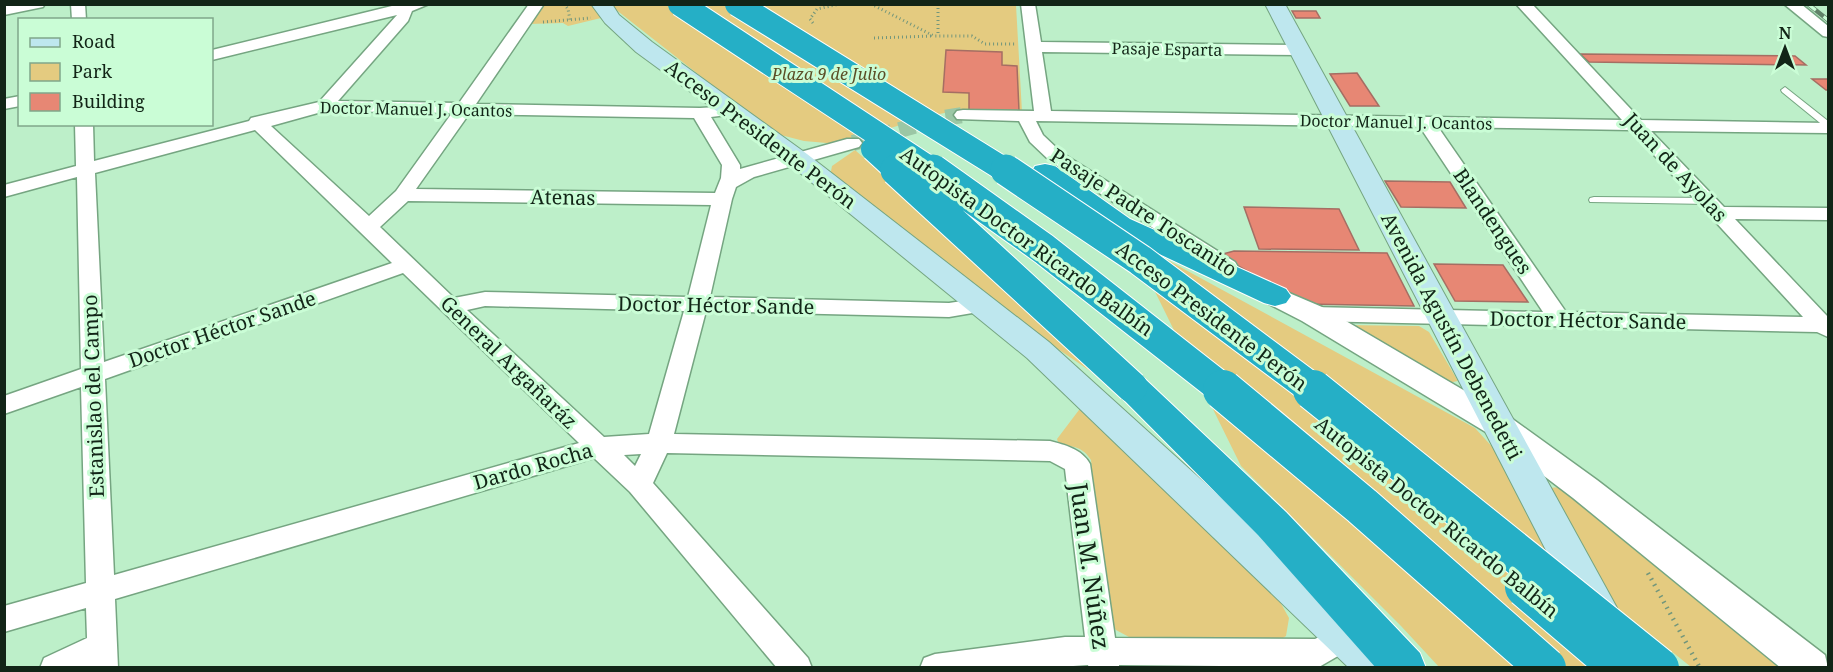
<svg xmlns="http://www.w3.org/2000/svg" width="1833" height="672" font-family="'Noto Serif',serif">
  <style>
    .green { fill: #e4cb80 }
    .building { fill: #e78774; stroke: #a56e63; stroke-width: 1.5 }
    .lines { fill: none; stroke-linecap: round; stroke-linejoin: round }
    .minor-tunnel { stroke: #9bc7a5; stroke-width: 16; stroke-dasharray: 16 8; stroke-linecap: butt }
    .service-casing { stroke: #75a581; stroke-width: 2 }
    .minor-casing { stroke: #75a581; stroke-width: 3 }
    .tertiary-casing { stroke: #75a581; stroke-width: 3 }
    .secondary-casing { stroke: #75a581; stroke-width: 2 }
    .motorway-casing { stroke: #fff; stroke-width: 2 }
    .path-far1 { stroke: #72967b; stroke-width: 3; stroke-dasharray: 1 3; stroke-linecap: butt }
    .path { stroke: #72967b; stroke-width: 4.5; stroke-dasharray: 1.5 5; stroke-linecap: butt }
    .service { fill: #fff; fill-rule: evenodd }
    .minor { fill: #fff; fill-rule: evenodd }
    .tertiary { fill: #fff; fill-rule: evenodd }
    .secondary { fill: #bee7ee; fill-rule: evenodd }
    .motorway { fill: #25afc6; fill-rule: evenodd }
    .rail-casing { stroke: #618269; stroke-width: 4.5 }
    .rail { stroke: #cafdd6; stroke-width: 3; stroke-dasharray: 10; stroke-linecap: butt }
    .motorway-bridge-far2-casing { stroke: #fff; stroke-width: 26; stroke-linecap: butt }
    .motorway-bridge-far1-casing { stroke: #fff; stroke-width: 33; stroke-linecap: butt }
    .motorway-bridge-casing { stroke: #fff; stroke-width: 42; stroke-linecap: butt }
    .motorway-bridge-far2 { stroke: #25afc6; stroke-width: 24 }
    .motorway-bridge-far1 { stroke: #25afc6; stroke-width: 31 }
    .motorway-bridge { stroke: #25afc6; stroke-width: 40 }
    .labels { text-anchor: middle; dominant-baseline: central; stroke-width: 6; stroke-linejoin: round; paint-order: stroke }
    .far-street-label { font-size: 16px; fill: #122517; stroke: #cafdd6 }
    .far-park-label { font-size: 16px; font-style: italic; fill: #5b4e26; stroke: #cafdd6 }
    .street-label { font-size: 20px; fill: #122517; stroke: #cafdd6 }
    .near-street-label { font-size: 24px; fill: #122517; stroke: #cafdd6 }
  </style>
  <rect width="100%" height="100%" fill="#bdefc9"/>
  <path class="green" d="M544,5H592L601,18L568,26L563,23L529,24Z
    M610,5H1016L1022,112L959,110L930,116L838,144L804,141L773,133Z
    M855,150L883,175L1102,379L999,309L830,176L832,166Z
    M1129,239L1475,428L1496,451L1606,667H1439L1401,626L1241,466Z
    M1342,325L1419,326L1429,332L1458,381L1447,383Z
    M1082,406L1279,600L1289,618L1286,636L1278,641L1129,637L1116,630L1107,618L1091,460C1083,447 1073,446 1059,445L1057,439Z
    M1560,487L1784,667H1691L1609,601L1549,488Z"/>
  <path class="building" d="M1292,11H1316L1320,18H1296Z
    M946,50L1002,52V65L1017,66L1019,111L969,110V93L943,92Z
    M1580,54L1795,56L1806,65L1589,62Z
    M1357,73L1379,106H1350L1330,74Z
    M1812,79H1828V90H1826Z
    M1385,181L1450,182L1466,208L1401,207Z
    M1244,207L1339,209L1359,250L1259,249Z
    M1234,251L1387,253L1414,306L1305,304L1219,255Z
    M1434,264L1503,265L1528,302L1455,301Z"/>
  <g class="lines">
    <path class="minor-tunnel" d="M853,143L943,118L963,115"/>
    <defs>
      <path id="service" d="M1785,87L1828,121V128L1825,127L1782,92L1781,90Z
        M1594,197L1709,198L1714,201L1709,204L1590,202L1589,200L1590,198Z"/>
      <path id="minor" d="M14,4H45L43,7L4,15V6Z
        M71,4H85L86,20H72Z
        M400,4H429L412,11L408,21L338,101L459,103L529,4H544L476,104L700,108L735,106L738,110L735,114L711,117L740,165V169L847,139H859L862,143L859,147L754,177L736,187L732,199L710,297L949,303L982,298L990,300L993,305L990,310L949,317L706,311L674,434L1050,441C1065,445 1082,449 1090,464L1115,638L1315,639L1347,623L1357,627L1362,636L1357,645L1319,667L1119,665V668H1089L1088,665L1044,668H920L924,658L935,654L1065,637H1085L1065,469L1050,461L667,453L653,483L808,658L812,668H777L630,492L594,458L115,599L118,668H40L44,658L87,638L86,608L4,632V606L86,583L81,387L4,414V396L81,369L77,177L4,197V185L76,166L75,124H93L94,161L249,121L251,118L319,102L397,15L212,60V50ZM325,111L452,113L396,191L369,216L271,126ZM469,114L694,118L722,165L721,178L715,193L416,189ZM255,130L392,263L104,362L95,173ZM408,201L711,205L688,297L485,292L454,298L380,227ZM403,273L579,443L114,575L105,379ZM485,306L684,311L649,434L604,437L467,310ZM641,454L635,466L624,455Z
        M1021,4H1035L1041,42L1300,45L1308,50L1300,55L1042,52L1051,111L1622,120L1516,4H1532L1641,120L1828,123V133L1651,131L1724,207L1828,208V220L1735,219L1828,317V337L1817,332L1312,321L1304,319L1301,314L1304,309L1312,307L1543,312L1420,127L1036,121L1043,135L1062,153L1235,262L1238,267L1235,272L1228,274L1221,272L1050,161L1030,142L1019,121L957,119L954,115L957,111L963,110L1034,111ZM1438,127L1631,130L1803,317L1566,312Z
        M1784,4H1801L1828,26V37L1823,36Z
        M20,96V106L4,109V99Z"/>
      <path id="tertiary" d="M1275,287L1322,307L1511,418L1597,480L1825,655L1828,668H1781L1573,498L1489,434L1302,321L1265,302L1261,296L1265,290Z"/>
      <path id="secondary" d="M591,4H612L619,15L652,42L807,154L1049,342L1394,654L1400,668H1349L1027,358L789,164L636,52L605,23Z
        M1265,4H1285L1616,606L1622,619L1616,632L1602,637L1588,632Z"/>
      <path id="motorway" d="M1045,164L1055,166L1130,219L1286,289L1291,296L1286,303L1275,306L1264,303L1110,231L1035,178L1031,172L1035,166Z
        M1132,374L1144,378L1286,512L1420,653L1426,668H1376L1258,535L1120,396L1115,387L1120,378Z"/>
    </defs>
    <use href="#service" class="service-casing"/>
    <use href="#minor" class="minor-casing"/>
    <use href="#tertiary" class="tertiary-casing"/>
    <use href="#secondary" class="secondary-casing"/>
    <use href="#motorway" class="motorway-casing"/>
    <path class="path-far1" d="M564,4L568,9L570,20
      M871,4L934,36H972L985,44H1017
      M938,4V36
      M543,22L591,18
      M813,23L810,19L817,9L840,4
      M874,38L933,36"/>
    <path class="path" d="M1648,573L1700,668"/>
    <use href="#service" class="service"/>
    <use href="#minor" class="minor"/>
    <use href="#tertiary" class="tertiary"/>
    <use href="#secondary" class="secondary"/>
    <use href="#motorway" class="motorway"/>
    <defs>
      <path id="rail" d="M1808,4L1828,20"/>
    </defs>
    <use href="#rail" class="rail-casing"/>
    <use href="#rail" class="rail"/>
    <defs>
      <path id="motorway-bridge-far2" d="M680,4L935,172
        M737,4L1008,172
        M873,149L898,172"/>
      <path id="motorway-bridge-far1" d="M896,170L1132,387
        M933,170L1044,249L1225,391
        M1006,170L1140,260L1315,391"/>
      <path id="motorway-bridge" d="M1223,390L1362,506L1546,668
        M1313,390L1659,668
        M1525,587L1620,668"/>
    </defs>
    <use href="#motorway-bridge-far2" class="motorway-bridge-far2-casing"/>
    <use href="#motorway-bridge-far1" class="motorway-bridge-far1-casing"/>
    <use href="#motorway-bridge" class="motorway-bridge-casing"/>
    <use href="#motorway-bridge-far2" class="motorway-bridge-far2"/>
    <use href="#motorway-bridge-far1" class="motorway-bridge-far1"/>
    <use href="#motorway-bridge" class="motorway-bridge"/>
  </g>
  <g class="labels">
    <g class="far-street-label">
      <text transform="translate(1167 49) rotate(1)">Pasaje Esparta</text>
      <text transform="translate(416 109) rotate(1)">Doctor Manuel J. Ocantos</text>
      <text transform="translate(1396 122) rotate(1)">Doctor Manuel J. Ocantos</text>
    </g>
    <g class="far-park-label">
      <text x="829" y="74">Plaza 9 de Julio</text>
    </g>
    <g class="street-label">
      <text transform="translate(761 134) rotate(37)">Acceso Presidente Perón</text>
      <text transform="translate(1676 167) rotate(47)">Juan de Ayolas</text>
      <text transform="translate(563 197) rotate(1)">Atenas</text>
      <text transform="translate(1144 212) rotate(33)">Pasaje Padre Toscanito</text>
      <text transform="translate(1493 221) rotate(56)">Blandengues</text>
      <text transform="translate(1027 241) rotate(36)">Autopista Doctor Ricardo Balbín</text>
      <text transform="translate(716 305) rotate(1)">Doctor Héctor Sande</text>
      <text transform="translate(1212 316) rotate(37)">Acceso Presidente Perón</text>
      <text transform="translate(1588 320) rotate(1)">Doctor Héctor Sande</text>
      <text transform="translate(222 329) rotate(-19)">Doctor Héctor Sande</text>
      <text transform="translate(1452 336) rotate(62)">Avenida Agustín Debenedetti</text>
      <text transform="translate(509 362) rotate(44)">General Argañaráz</text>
      <text transform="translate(93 396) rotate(-92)">Estanislao del Campo</text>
      <text transform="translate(533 466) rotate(-16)">Dardo Rocha</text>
      <text transform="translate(1437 517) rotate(39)">Autopista Doctor Ricardo Balbín</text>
    </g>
    <g class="near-street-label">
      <text transform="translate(1091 566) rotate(82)">Juan M. Núñez</text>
    </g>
  </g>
  <rect width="1833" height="672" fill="none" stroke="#122517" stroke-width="12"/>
  <rect x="18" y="18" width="195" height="108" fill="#cafdd6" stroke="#80a78a" stroke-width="1.5"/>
  <rect x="30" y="38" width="30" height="9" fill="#bee7ee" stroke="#80a78a" stroke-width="1.5"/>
  <text x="72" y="48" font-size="18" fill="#122517">Road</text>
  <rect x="30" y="63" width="30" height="18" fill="#e4cb80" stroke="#80a78a" stroke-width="1.5"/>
  <text x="72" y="78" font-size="18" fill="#122517">Park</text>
  <rect x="30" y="93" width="30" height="18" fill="#e78774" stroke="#80a78a" stroke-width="1.5"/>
  <text x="72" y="108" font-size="18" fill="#122517">Building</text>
  <g transform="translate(1785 48)" stroke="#cafdd6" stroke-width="4.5" paint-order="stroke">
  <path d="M0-4.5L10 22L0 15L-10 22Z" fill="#122517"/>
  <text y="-9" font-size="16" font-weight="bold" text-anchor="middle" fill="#122517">N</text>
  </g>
</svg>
